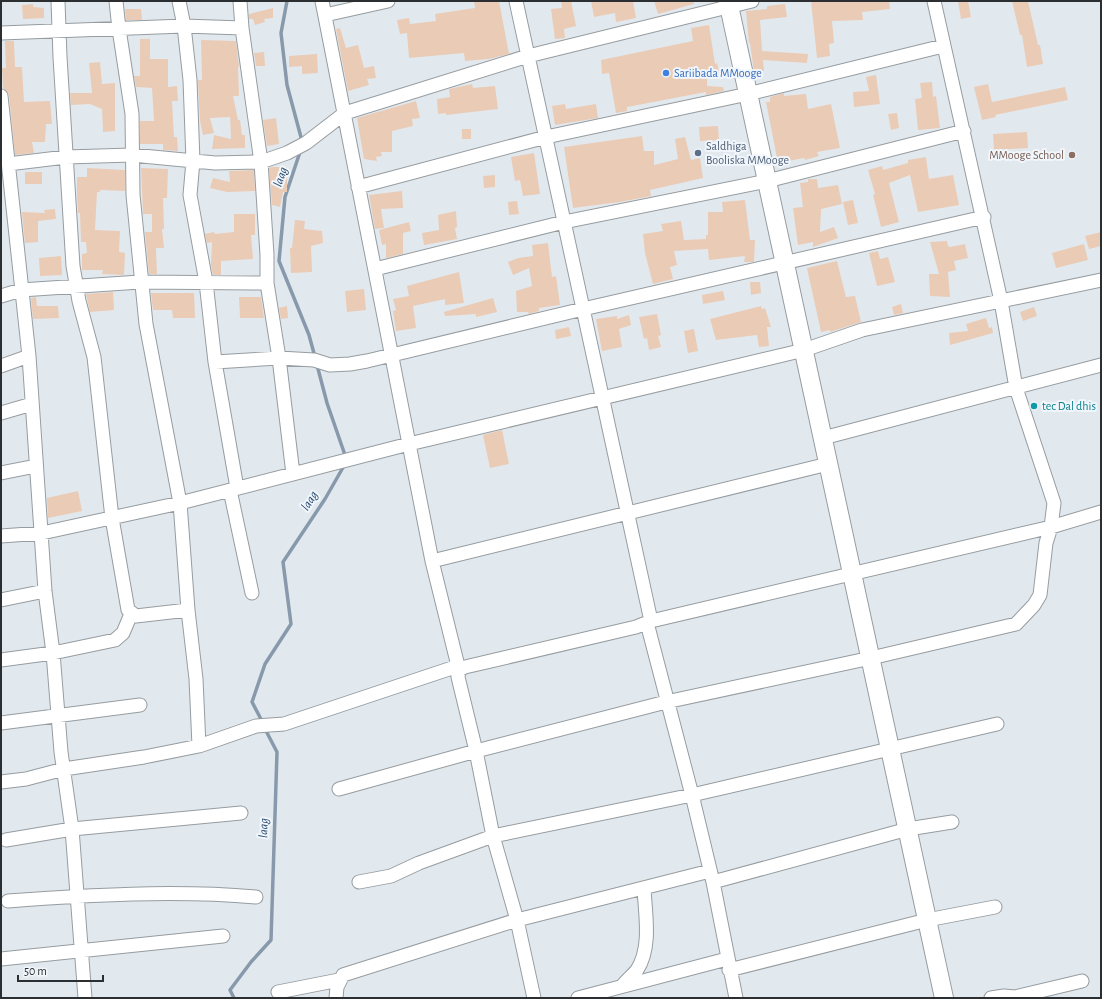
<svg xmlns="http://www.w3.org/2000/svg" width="1102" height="999" font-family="'Alegreya Sans',sans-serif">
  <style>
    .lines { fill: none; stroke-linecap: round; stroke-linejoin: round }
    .stream { stroke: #8899ac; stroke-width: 3.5 }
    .building { fill: #eacbb6 }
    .street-casing { stroke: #969ca0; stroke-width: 15 }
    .secondary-casing { stroke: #969ca0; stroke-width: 20 }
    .street { stroke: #fff; stroke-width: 13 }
    .secondary { stroke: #fff; stroke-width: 18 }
    .shop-dot { fill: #3f7fe0; stroke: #f0f6fb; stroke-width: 1.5 }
    .service-dot { fill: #5c6f8a; stroke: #f0f6fb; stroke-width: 1.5 }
    .education-dot { fill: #8d6e63; stroke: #f0f6fb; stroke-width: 1.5 }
    .culture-dot { fill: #0f9aa8; stroke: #f0f6fb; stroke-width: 1.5 }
    .labels { text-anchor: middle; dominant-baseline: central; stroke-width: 4; stroke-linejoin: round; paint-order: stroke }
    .shop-label { font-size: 12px; fill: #366cbe; stroke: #f0f6fb; text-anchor: start }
    .service-label { font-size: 12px; fill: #4e5e75; stroke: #f0f6fb; text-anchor: start }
    .education-label { font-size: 12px; fill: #785e54; stroke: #f0f6fb; text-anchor: end }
    .culture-label { font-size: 12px; fill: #0d838f; stroke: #f0f6fb; text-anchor: start }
    .water-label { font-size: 13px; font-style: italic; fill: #2c4c72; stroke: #f0f6fb }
  </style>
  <rect width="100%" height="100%" fill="#e2e9ee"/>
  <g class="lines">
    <path class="stream" d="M287,1L281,33L287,85L302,141
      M301,149L285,197L279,261L309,335L315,357
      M317,365L327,403L346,458
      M263,723L252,702L265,664L291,624L283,562L325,499L345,464
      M234,998L230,990L251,962L271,940L277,752L265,729"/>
  </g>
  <path class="building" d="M474,1H499L509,54L489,59L465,61L464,53L409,58L407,33L400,34L397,20L409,18L410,24L436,21L435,14L475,8Z
    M561,1H571L576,26L564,29L565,38L555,39L551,9L562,8Z
    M591,1H633L636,18L616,22L615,13L594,17Z
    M654,1H693L694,4L658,14Z
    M811,1H889L890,9L862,12L863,20L832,21L834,43L829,44L830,56L817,58Z
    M958,1H968L971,17L961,19Z
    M1012,1H1028L1038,45H1040L1043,64L1027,67L1022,35H1020Z
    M33,4V7L44,8V18L23,19L22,5Z
    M785,4L787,17L760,20L762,51L808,54L807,63L763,60L764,71L754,72L750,43H749L746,11L767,9V6Z
    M273,8V18L264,19L265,22L255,25L253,19H249V14Z
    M125,9H141L142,20H126Z
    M709,25L715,64L717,63L720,75L707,76V86L723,87L724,91L706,95V92L627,107V111L616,113L609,73L602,74L601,60L693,41L691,28Z
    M340,28L346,48L358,45L364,68L374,66L376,78L367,79L369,85L348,91L336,29Z
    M140,39H150V59H168V87L177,86L178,101H172L174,137H177L178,151L163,150V144H140V121H154L152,88L136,87L134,76H140Z
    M201,40L236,41L239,67H238L239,96H233L238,120H240L242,135H245V148L212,149L214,135L231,139L230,117L210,118L214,133L203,135L200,121L198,80H202Z
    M5,41H14L15,67H22L24,102L50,101L52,124H46L45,142H32L34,153L15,155L9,95L3,88L2,68H6Z
    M264,52L265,66H256L254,53Z
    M317,54L318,73L302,74V66L289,67V56Z
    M100,62L102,84L115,83V131L103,132L102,109L90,104L71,105L70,93H92L89,63Z
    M876,75L880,104L854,107L853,92L869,91L866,77Z
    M932,82L933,97L936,96L940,128L918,130L915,99L922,98L920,83Z
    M472,84L473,88L495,86L498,109L446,115V113L438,114L437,99L450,97L449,89Z
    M988,84L992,102L1065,87L1068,100L995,115L996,117L982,120L974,87Z
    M784,93V96L806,94L808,109L831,104L840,148L817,152L819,156L805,160L804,158L778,163L766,102H770V97Z
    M416,101L420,118L412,119L413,126L392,131V152H381L382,156L376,157L377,161L364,159L357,118Z
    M565,104L566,109L596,104L598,118L555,125L552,106Z
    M897,113L899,128L891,130L888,114Z
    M276,118L279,144L267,146L263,120Z
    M718,126L719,140L700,141L699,127Z
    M462,129H471V139H462Z
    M1027,132L1028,148L994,150L993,134Z
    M642,136L644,151H654V165L678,159L675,139L685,137L691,160L700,158L703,178L650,190L651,196L620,202L573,208L564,147Z
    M534,153L540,194L523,196L520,180L515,181L511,157Z
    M926,157L929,179L953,175L959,205L918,212L910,175L889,183L899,222L881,227L873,195L875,194L868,170L882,166L883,170L908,163V160Z
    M272,167H287V192H283L280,207L272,205L269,168Z
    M87,168L125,170V191L100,190V192H97L95,230L120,231L119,252L125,253L124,275L102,274L103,270H82V254L87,253L86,242H81L80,213H78L77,194V177H87Z
    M141,168L168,169L167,198H163L164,229H162L164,248H156L157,274H149L145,232H152V214H143Z
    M254,170L255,191L227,192L210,188L213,178L230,182L229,171Z
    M25,172H42V184H25Z
    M495,175V187L484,188L483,176Z
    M808,179H817L818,188L838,185L842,204L821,209L820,232L834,227L838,238L813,247V242L798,245L793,208L803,207L800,183L808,182Z
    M402,191L403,208L381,209L384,228L375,229L369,195Z
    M745,200L750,240H755L754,262H744L745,256L709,260L708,249L674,251L677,265L670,267L673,279L653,284L645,253L643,234L663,231L661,224L681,221L684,240L706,239V235H708V212H723L722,202Z
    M853,200L858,223L848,225L843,202Z
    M517,201L519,214L509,215L508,202Z
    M55,209L56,219L38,221V242L25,243L22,212L45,213L44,210Z
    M456,211L457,227L455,228L457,239L424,245L422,233L439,230L438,215Z
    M234,214H255V235H251L253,259L221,261V275H213L211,265L212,242L207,243L205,234L214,232L215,234L234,232Z
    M295,220L305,221L304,229L322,231L323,243L311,246L312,272L291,273L290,248H292Z
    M409,222L411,231L403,233V254L386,258V244L382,245L379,230Z
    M1101,232V246L1089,249L1085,236Z
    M947,241L948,246L950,247L965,244L968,258L954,261L956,270L948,272L950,297L930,296L929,274H939L930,242Z
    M548,243L552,277L556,276L560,305L539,308V311L529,314L528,312H517L516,291L532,286L529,268L513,275L508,262L518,258L533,256L532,245Z
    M1084,244L1088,260L1056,268L1052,253Z
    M878,251L880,259L888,257L895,282L877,286L869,253Z
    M61,256L62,275L40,276L39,258Z
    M837,261L846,297L855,296L861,322L830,332V330L821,332L807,268Z
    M459,272L464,303L445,305V299L413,306L416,328L396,331L393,311L396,310L393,299L409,296L407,286Z
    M750,282H760L761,293L751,295Z
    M364,289L366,310L347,312L345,291Z
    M723,291L725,300L703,304L702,295Z
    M113,292L114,310L90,312L86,294Z
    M151,293H194L195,318H173L172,310H153Z
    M36,297L37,306H58L59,318L33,319L31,298Z
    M239,297H261L264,318H240Z
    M493,298L497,312L476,317V314L445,316L444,312Z
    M901,304L903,313L894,315L892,307Z
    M287,306L288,318L281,319L279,308Z
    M761,306L762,309L765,308L771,327H767L769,346L759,347L757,335L716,340L710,319Z
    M1034,307L1037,316L1023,321L1020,312Z
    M657,314L661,335L658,336L661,347L649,350L647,338L644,339L639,317Z
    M629,315L631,325L619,329L622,347L602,351L596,319L617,316V319Z
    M986,318L989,328L992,327L993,333L950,345L949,333L968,331L966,324Z
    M569,327L571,336L556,339L555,330Z
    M694,329L698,351L688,353L684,331Z
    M502,430L509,464L490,468L483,435Z
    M78,491L82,511L48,518L47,498Z"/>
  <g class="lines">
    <defs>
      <path id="street" d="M58,1L60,57L73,266L79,301L94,357L112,518L128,610L136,616L188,610
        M116,1L119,29L132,114L133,195L146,324L180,503L188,610L196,679L199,746
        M179,1L184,26L190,80L193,161L190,195L206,282L215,362L237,488
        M240,1L242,28L261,162L267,255V283L279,358L293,474
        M322,1L432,561L459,670L458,677L476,751L493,836L517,920L534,998
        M516,1L651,621
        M325,15L388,1
        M1,33L184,26L242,28
        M1,96L29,356L45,591L53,653L61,752L72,829L85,998
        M8,164L66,157L132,155L215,163L261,162L287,153L306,143L345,113L528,56L752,1
        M358,187L546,137L748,94L943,46
        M375,269L564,222L767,181L964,131
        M1,296L21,290L140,282L267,283
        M215,362L279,358L314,360L330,365L350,364L367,361L583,309L984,217
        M1,366L29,356
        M1,413L32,404
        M823,438L1101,365
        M1,473L36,466
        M230,490L252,593
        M1,536L42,533L180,503L409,444L804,350L862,330L1101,280
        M432,561L828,464
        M1,600L45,591
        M647,623L692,795L713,882L736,998
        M1,660L53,653L115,640L123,633L131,614
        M459,670L465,667L636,627L651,621L1051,527L1101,512
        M1,723L140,705
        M1,782L26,779L64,769L144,757L199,746L256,726L284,724L458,666
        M339,789L476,751L666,702L871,658L1016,624L1034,605L1040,595L1046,543L1051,527L1054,503L1016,388L1001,301L934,1
        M6,840L72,829L241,813
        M359,882L391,876L419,863L493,836L692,795L997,724
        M713,882L908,829L952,822
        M8,901C90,895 173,890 256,897
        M1,959L223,936
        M729,970L927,920L995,907
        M622,986C627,980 633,975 637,970C652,947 645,913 644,888
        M278,992L339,980
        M336,998L337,987L343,975L517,920L710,871
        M578,998L727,959
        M991,998L1004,996L1015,997L1082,981"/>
      <path id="secondary" d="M728,1L944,998"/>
    </defs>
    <use href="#street" class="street-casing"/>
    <use href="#secondary" class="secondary-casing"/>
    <use href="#street" class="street"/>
    <use href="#secondary" class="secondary"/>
  </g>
  <circle class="shop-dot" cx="666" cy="73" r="4"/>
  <circle class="service-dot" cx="698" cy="153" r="4"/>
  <circle class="education-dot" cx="1072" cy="155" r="4"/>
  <circle class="culture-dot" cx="1034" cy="406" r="4"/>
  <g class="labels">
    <g class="shop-label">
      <text x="674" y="73">Sariibada MMooge</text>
    </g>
    <g class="service-label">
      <text x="706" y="146">Saldhiga<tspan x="706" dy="14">Booliska MMooge</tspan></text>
    </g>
    <g class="education-label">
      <text x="1064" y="155">MMooge School</text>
    </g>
    <g class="culture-label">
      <text x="1042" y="406">tec Dal dhis</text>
    </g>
    <g class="water-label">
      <text transform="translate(281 177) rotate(-71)">laag</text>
      <text transform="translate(310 501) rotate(-58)">laag</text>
      <text transform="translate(264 828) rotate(-88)">laag</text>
    </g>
  </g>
  <rect width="1102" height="999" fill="none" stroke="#2c2f31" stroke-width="4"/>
  <path d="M18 975v6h85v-6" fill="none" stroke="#2c2f31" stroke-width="2"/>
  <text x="24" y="975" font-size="12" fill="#2c2f31" stroke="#f0f6fb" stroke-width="3" paint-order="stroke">50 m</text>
</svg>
